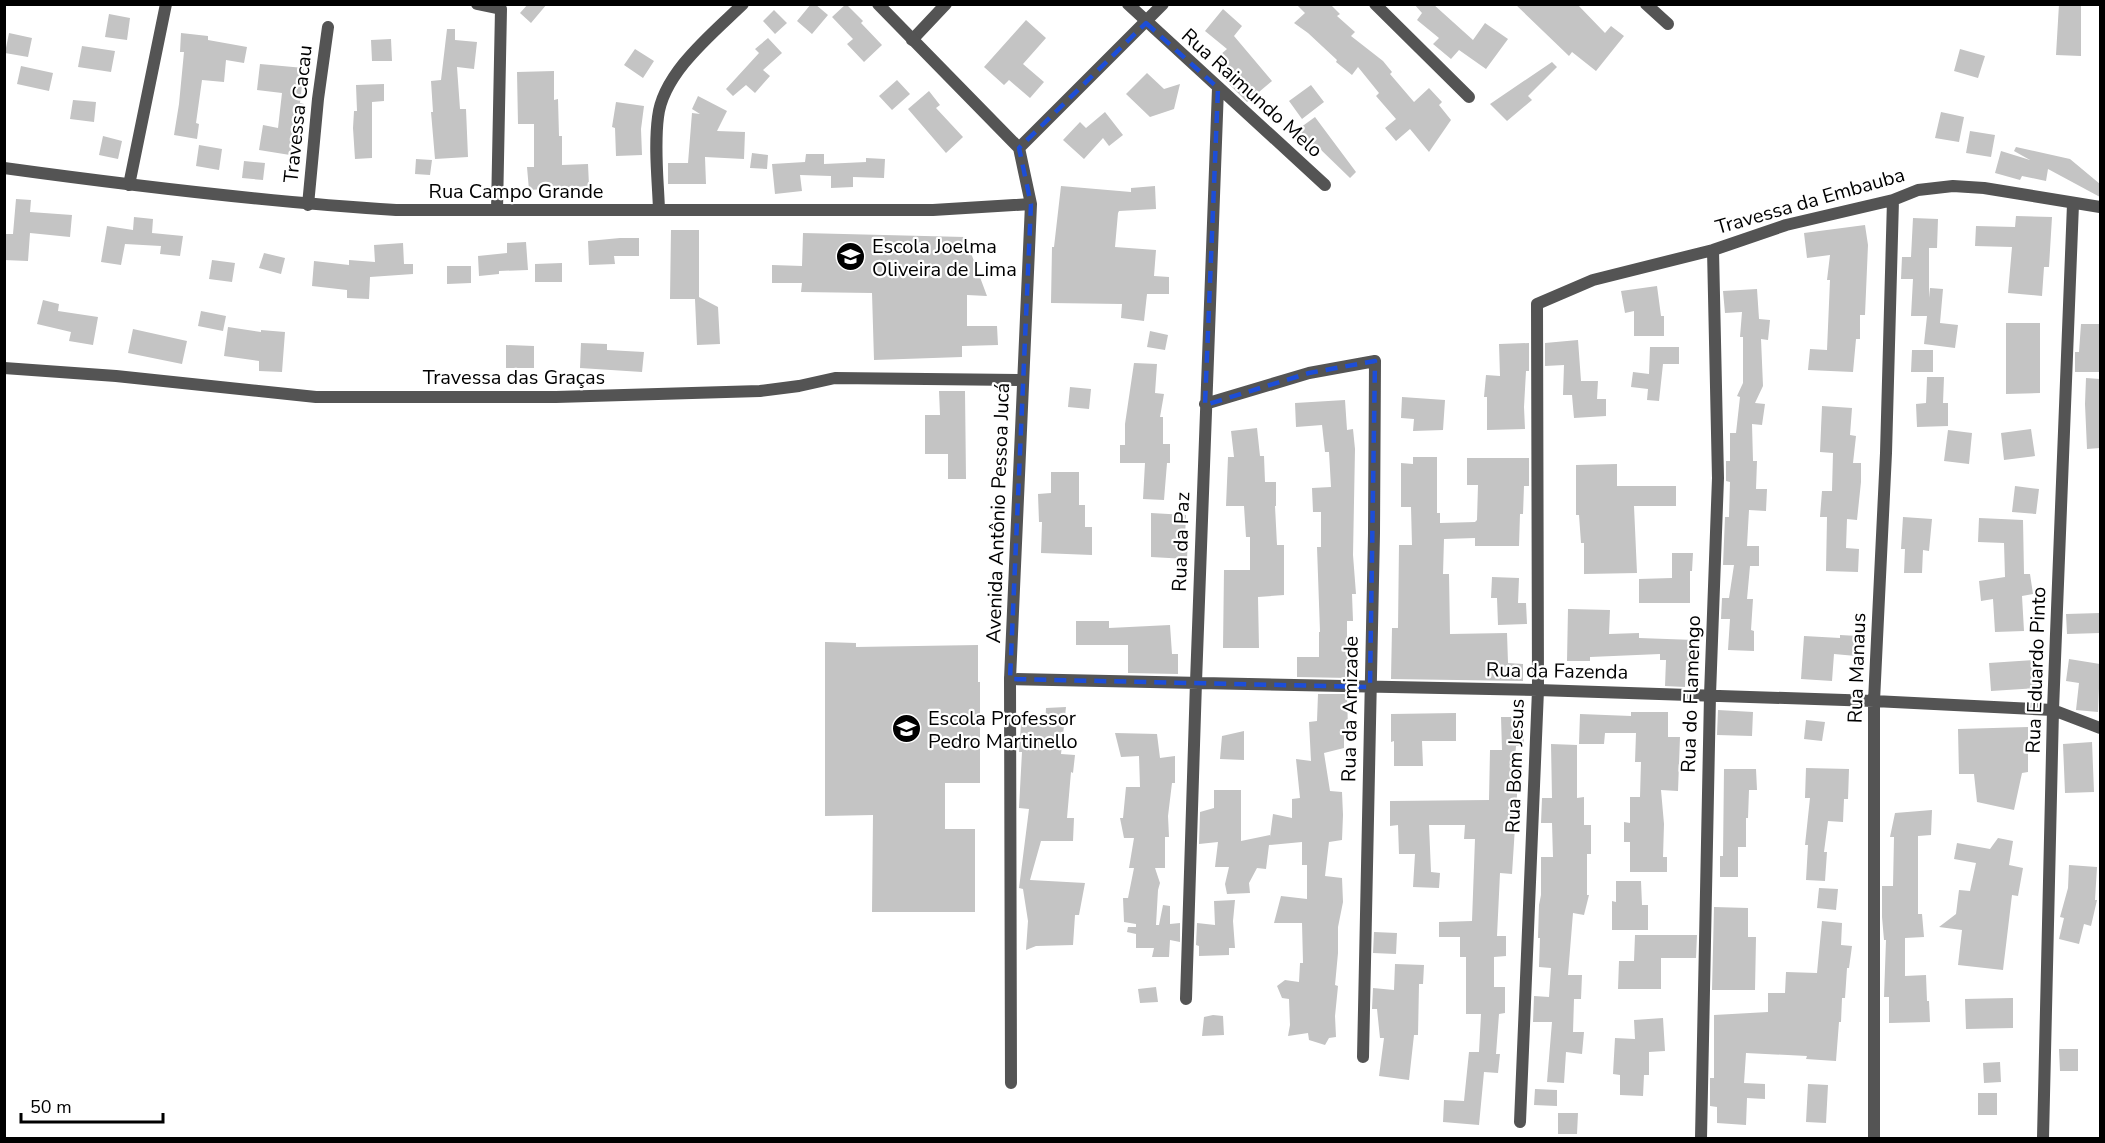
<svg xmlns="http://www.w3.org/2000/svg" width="2105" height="1143" font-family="'Nunito Sans',sans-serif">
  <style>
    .building { fill: #c4c4c4 }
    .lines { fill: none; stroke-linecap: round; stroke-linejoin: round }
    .minor { stroke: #545454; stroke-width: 12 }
    .tertiary { stroke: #545454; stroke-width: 12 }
    .marked { fill: none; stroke: #1d4ed8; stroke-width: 4.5; stroke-dasharray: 12 8; stroke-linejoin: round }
    .labels { text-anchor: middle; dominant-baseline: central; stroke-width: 4.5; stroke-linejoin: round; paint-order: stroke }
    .street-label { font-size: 20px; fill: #000; stroke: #fff }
    .poi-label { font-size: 20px; fill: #000; stroke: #fff; text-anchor: start }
  </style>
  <rect width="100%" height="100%" fill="#fff"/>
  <path class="building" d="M528,4H547L531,23L520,13Z
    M811,4H815L828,15L812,34L797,21Z
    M846,4L863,21L861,23L882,45L864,62L847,44L853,39L832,17Z
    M1296,4H1330L1340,14L1337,16L1355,32L1351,36L1383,61L1392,72L1390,74L1414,102L1429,88L1442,102L1439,105L1451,120L1429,152L1410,129L1396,141L1385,128L1396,119L1376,96L1379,93L1358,67L1352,75L1336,62L1337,60L1308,33L1294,23L1305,13Z
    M1414,4H1433L1473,40L1485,23L1508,39L1486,69L1459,50L1451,59L1433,44L1439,38L1417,20L1422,13Z
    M1515,4H1577L1605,33L1611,26L1624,36L1596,71L1572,52L1569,56Z
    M2059,4H2081V56L2056,55Z
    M1223,9L1242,26L1234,36L1272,81L1247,102L1225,80L1228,77L1214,60L1227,49L1205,31Z
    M774,10L787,23L775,34L763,21Z
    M109,14L130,18L127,40L105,37Z
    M1026,20L1046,38L1023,64L1044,82L1030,98L1009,80L1004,85L984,67Z
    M447,29H455V40L477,42L474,69L457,67L460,109H466L468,157L435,159L431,112H433L431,81L441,80Z
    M9,33L32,38L28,57L5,53Z
    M181,33L208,36V40L247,47L244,63L226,60L224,82L202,80L196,123L199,124L197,139L174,135L179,104L184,52H180Z
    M768,38L782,53L763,70L770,76L755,93L746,85L733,96L726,89L759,53L755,49Z
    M391,39L392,61H372L371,40Z
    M82,46L115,51L111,72L78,67Z
    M635,49L654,61L643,78L624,65Z
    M1960,49L1985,56L1978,78L1954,71Z
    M1552,62L1557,67L1528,96L1532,100L1507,121L1490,104Z
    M260,64L304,68L300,103L304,104L302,123H295L290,155L259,150L263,125L278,128L282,93L257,90Z
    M21,66L53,73L49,91L17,84Z
    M554,71V100L558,99L559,136H562V165L588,164L589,186L529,190L527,167H534V124H518L517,72Z
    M1147,73L1164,89L1180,84L1174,109L1150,117L1126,94Z
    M897,80L910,94L892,110L879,96Z
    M384,84V101L372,102V158L355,159L353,128L354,111H357L356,85Z
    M1311,85L1324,102L1302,119L1289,101Z
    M929,91L940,105L936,108L963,137L946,153L908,109Z
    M698,96L727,111L717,131L745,132L744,159L705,157L706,184H668V163H688L692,113L700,114L692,109Z
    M73,100L96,102L94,122L70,119Z
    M616,102L644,106L641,129L642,155L616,156L615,128L612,127Z
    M1105,112L1123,135L1109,146L1103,138L1084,159L1063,140L1080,122L1086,128Z
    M1941,112L1964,117L1959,142L1935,138Z
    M1315,117L1356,172L1350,178L1317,146L1307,153L1293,133Z
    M1970,131L1995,135L1991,157L1966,153Z
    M103,136L122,141L118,159L99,155Z
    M199,145L222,149L219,170L196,166Z
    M2016,147L2070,159L2100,184V197L2048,169L2046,181L2022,176L2020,180L1995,173L2001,151L2030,160L2014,151Z
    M752,153L768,155L767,169L750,168Z
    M806,154H824V164L866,162V158L885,159L884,178L853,177V187L831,188V176L800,175L802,191L775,194L772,164L805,162Z
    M416,159L432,160L430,175L415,174Z
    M244,161L265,163L263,180L242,178Z
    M1061,186L1131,192V188L1155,186L1156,209L1119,211L1118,213L1115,247L1156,250L1154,276L1169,277V294H1147L1144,321L1121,318L1122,304L1051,303L1052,247H1054Z
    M16,199L31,200L30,212L72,215L70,237L30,233L28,261L4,260V234H13Z
    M2016,216L2052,217L2049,267H2044L2042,296L2008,293L2012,247L1975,246L1976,226L2015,227Z
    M134,217L153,219L152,233L183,236L180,256L160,254L161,246L125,244L121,265L101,262L107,226L133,230Z
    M1913,218L1938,219L1937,248H1929V298L1930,288L1943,289L1940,323L1958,325L1955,348L1924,344L1927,316H1911L1913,279H1901L1902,257H1911Z
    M1865,225L1868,245L1865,315H1860V339H1856L1853,372L1808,370L1810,349L1827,350L1830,280H1827L1830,255L1807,258L1804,233Z
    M671,230H699V297L718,307L720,344L697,345L695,299H670Z
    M803,233L965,237L987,296L967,295V326H997L998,345L962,346V357L874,360L872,293L801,292L802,283H772V265L802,266Z
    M620,238H639V256H614L615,264L589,265L588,241Z
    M526,242L528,270L499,271V274L479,276L478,256L507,253V243Z
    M403,243L404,264H413V274L370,277L369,299L347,298V290L312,286L314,261L349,265V260L375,262L374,245Z
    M264,253L285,258L281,274L259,268Z
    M212,260L235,263L232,282L209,279Z
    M562,263V282H535V264Z
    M447,266H471V283L447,284Z
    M1657,286L1661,316H1664V336H1634V311L1625,313L1621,291Z
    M1757,289L1759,319L1770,320L1768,340L1761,339L1763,386L1755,403L1765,404L1762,425L1752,424L1753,461H1757L1756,489H1767L1766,511L1749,510L1747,546H1759V566H1750L1747,599H1753L1751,630L1754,631V651L1728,650L1730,619H1721L1722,598H1729L1734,565H1723L1725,517H1729L1730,482L1726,481V461H1730V433H1736L1740,397L1737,396L1743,383V337H1740L1742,312L1725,313L1723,291Z
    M43,300L59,304L58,311L98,317L93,345L69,341L71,332L37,324Z
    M201,311L226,316L223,331L198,326Z
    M2006,323H2040V393L2006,394Z
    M2081,324H2100V372H2075V352H2079Z
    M228,327L261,332V330L285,332L282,372L259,371V361L224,356Z
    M133,329L187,341L182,364L128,353Z
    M1150,331L1168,335L1165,350L1147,347Z
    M1578,340L1581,381H1598L1597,399H1606V416L1574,418L1572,395H1563L1564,365L1545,366V343Z
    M581,343L607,344V350L644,352L642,372L580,368Z
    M1529,343V371H1526L1524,407L1525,429L1487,430V397H1484L1486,375L1500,376L1499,344Z
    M506,345L534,346V368H506Z
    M1650,347H1679V364H1663L1659,401L1647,400L1648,389L1631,387L1633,372L1649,374Z
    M1912,350H1933V372H1911Z
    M1134,363L1157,364L1155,393L1164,394L1160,417H1163V444H1170V463H1167L1164,500L1143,499L1145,463H1120V445H1125V424Z
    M1927,377H1944L1943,403H1948V426L1917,427L1916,404L1926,403Z
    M2086,378L2100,379V448L2087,449L2085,404Z
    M1070,387L1091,389L1089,409L1068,407Z
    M939,391H965L966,479H948V454H925V415H940Z
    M1402,397L1445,400L1443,430L1413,431L1414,419L1401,418Z
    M1345,400L1347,430L1353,429L1355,449L1353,555L1356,594H1352L1353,621H1347V658H1350V678L1297,677V657H1319V632H1320L1317,547H1321V512H1313L1312,488L1331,487L1329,452H1325L1322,425L1296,427L1295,403Z
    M1822,406L1852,408L1850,435L1856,436L1853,463H1861V482L1857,520L1847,519L1846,548L1859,549L1858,572L1826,571L1827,517H1820L1822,491H1832L1833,453L1820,452Z
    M1257,428L1260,456H1264L1265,482H1276V506H1275L1277,545H1284V595L1258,597L1259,648H1223L1224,570H1250V537H1246L1244,506H1226L1228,457H1234L1231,431Z
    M2031,429L2035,456L2004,460L2001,433Z
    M1948,430L1972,433L1969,464L1944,461Z
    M1413,457H1437V513H1440V523L1475,522L1477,520L1478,485H1467V458H1529V486H1524L1523,514H1520L1519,546H1475V538L1444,539L1443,574H1449L1450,634L1507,633L1508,663L1523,664V681L1391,679L1392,628H1398L1399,545H1412L1411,507H1401V463L1413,464Z
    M1617,464V486H1676V506H1634L1637,573L1584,574V543H1581L1579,515H1576V465Z
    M1051,472H1079V505H1085V527H1092V555L1041,553L1042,522H1039L1038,494L1051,493Z
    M2015,486L2039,489L2036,514L2012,512Z
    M1151,513L1186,515L1185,538H1188L1187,559L1151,557Z
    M1903,517L1932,519L1929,551L1923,550L1922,573H1904L1905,549H1901Z
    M1979,518L2023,520L2024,574H2030L2033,594L2022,596L2024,631L1995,632L1993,599L1981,601L1979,581L2005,577L2004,543L1978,542Z
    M1672,553H1693L1692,571H1690V603H1639V579L1672,578Z
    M1492,577L1519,578L1518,603H1526L1527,624L1498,625L1497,598H1491Z
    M1568,609L1610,610L1609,634L1639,633V638L1695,640L1694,662L1686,661L1685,687L1665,686L1666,660H1660V654L1590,657V661H1567Z
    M2100,613V633L2067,634L2066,614Z
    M1076,621H1109V628L1170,625L1172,654H1178V674L1128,673V645H1076Z
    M1840,635L1858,636L1856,656L1834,654L1832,681L1801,679L1804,636L1840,638Z
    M825,642L856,643V647L978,645V682H980V783H945V829H975V912H872L873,815L825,816Z
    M2069,659L2100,664L2098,712L2076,710L2079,683L2066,681Z
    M2035,660L2037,688L1991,691L1989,663Z
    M1318,694H1347L1348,729L1344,730V748L1324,753L1330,791L1342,792L1343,815L1342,840L1329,842L1325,876L1342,878L1343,902L1338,927V953L1335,985L1338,986L1335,1016L1336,1037L1329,1038L1325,1045L1309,1040L1308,1033L1288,1036L1290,1025L1289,999L1282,998L1277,986L1285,980L1299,982L1300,963H1303L1302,923H1274L1281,896L1307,899V865H1302V842L1269,845L1266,869L1257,868L1249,883L1250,893L1227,894L1225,884L1229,867H1215L1218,842L1199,844L1200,812L1214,808V790H1241V841L1270,835V837L1273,814L1292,818V799L1300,798L1296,759L1311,761L1309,722L1317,721Z
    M1066,707L1061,754L1075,755L1073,773L1071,772L1067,818H1074L1073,841H1041L1030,880L1085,883L1079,915H1075L1073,945L1036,946L1026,950L1028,921L1023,889L1019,888L1029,809L1019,808L1022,752H1019L1021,724L1045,726L1046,708Z
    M1718,710L1753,712L1752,736L1717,735Z
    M1631,712H1668V737H1680L1678,791L1661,790L1664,824L1663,857H1667V872H1630V842H1624V822L1630,823V797H1640L1641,762H1635L1636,733H1605L1604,744H1579L1580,714L1631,716Z
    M1456,713V741H1422L1423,766H1394V741L1391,742V714Z
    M1501,717H1523L1524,746H1516L1514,774H1517V795L1512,874L1500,873L1497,936H1506V956L1494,957V987H1505V1013L1499,1014L1496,1054H1500L1498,1073L1484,1072L1479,1125L1443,1122L1444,1100L1464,1101L1469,1052H1479L1481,1014H1466V957H1460V937H1439V922L1472,921L1475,839H1464L1465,825H1429L1431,872L1440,873L1439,888L1413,887L1415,854H1399L1398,825L1390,826V801L1489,800L1490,750H1502Z
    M1806,720L1825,722L1822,741L1804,739Z
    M2028,727V772L2022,773L2014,810L1977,802L1974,774H1959L1958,729Z
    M1244,731V760L1220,759L1222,736Z
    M1115,733L1157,734L1160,758L1175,756V783H1172L1168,816L1169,837H1165V868H1155L1160,883L1158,890L1156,925H1159L1163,905L1170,906V924L1180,923V942L1170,940L1169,957H1152L1154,948H1136V934L1127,932L1128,927H1136V924L1124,922L1123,898H1128L1134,868H1129L1134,838H1124L1120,818H1123L1126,787H1140L1139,756L1121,757Z
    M2092,742L2094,792L2065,793L2063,744Z
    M1551,744L1577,745V798L1584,797V825H1591V854H1587V895H1589L1584,915L1573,913L1568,975H1582L1581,999H1574L1573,1032H1584L1582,1054L1566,1052L1564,1083L1547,1082L1552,1022H1533L1534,996L1549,997L1551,968L1539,967L1540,938H1538L1539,905L1541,895V857H1553L1552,823H1541L1542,798H1552Z
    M1806,768L1849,769L1848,799H1844L1843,822L1828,821L1824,852H1827L1825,881L1806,880L1808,845H1805L1810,798H1805Z
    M1724,769H1756L1757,790H1749L1748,818H1746V847H1738V877H1720V856H1723Z
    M1932,810L1931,835L1918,836V914H1922L1924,937L1905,938V976L1926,975L1927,1001H1929L1930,1022L1889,1023V997H1884L1886,940H1884L1882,917V886H1893L1894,837H1890L1895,813Z
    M1998,838L2013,841L2009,865L2023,868L2018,896L2012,895L2003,970L1958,965L1962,930L1939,927L1956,914L1959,890L1970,891L1976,863L1954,859L1957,843L1990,849Z
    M2069,865L2097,867L2095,900H2097L2091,926L2084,924L2079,944L2059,939L2064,918L2060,917L2068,888Z
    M1616,881H1641L1642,905H1648V930H1612V901L1616,902Z
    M1819,888L1838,889L1836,910L1817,908Z
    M1235,900L1233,921L1235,948H1229V955L1199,956V946L1196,945L1197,923L1215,925L1214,901Z
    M1714,907L1748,908V937H1756L1755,990H1712Z
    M1822,921L1842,923L1841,945L1852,946L1849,968H1847L1845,998H1842L1841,1022H1839L1836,1061L1806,1059L1807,1056L1746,1053L1744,1083L1765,1084V1099L1747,1098L1746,1125L1717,1123V1107L1710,1106V1078H1714V1015L1768,1012V993H1785L1786,972L1817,973Z
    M1374,932L1397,933L1396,954L1373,953Z
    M1635,935H1697L1696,958H1661V989H1618L1619,961H1634Z
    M1395,964L1424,965L1423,984H1419L1418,1035H1414L1409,1080L1379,1076L1384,1038H1380L1377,1009H1372L1373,988L1394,990Z
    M1156,987L1158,1002L1140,1003L1138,989Z
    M2013,998V1028L1966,1029L1965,999Z
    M1213,1015L1223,1016L1224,1035L1202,1036L1204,1017Z
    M1663,1018L1665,1051L1649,1052V1075H1644L1643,1096L1620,1095V1075L1613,1074L1615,1038L1635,1039L1634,1020Z
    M2059,1049H2078V1071H2060Z
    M2000,1062L2001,1082L1984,1083L1983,1063Z
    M1808,1084L1828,1085L1826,1123L1806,1122Z
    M1535,1089L1557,1090V1106L1534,1105Z
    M1978,1093H1997V1115H1978Z
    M1558,1113H1578L1577,1134H1558Z"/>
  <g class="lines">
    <path class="minor" d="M477,4L501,9
      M1128,4L1325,185
      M1375,4L1469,97
      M1646,4L1668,24
      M912,40L946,4
      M129,185L166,4
      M308,205L318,99L328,27
      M497,210L501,9
      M659,210C658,180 654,148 658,117C663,73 712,34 743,4
      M4,368L116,376L316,397H556L760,391L799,386L835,378L1023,380
      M1205,404L1309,373L1375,361L1374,533L1363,1057
      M1010,679L1538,690L1874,701L2053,710L2100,728
      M1186,999L1196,682L1218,88
      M1520,1122L1538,690L1537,304L1593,280L1713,250L1786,225L1893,200L1918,190L1953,186L1984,188L2100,207
      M1701,1138L1710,695L1718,478L1713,250
      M1874,1138V701L1886,453L1893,200
      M2043,1138L2053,710L2073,204"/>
    <path class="tertiary" d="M878,4L1019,148L1031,204L1010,679L1011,1083
      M1019,148L1163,4
      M4,168C135,186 265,202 396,210H933L1031,204"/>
  </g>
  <path class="marked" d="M1146,23L1218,88L1205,405L1309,373L1375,361L1370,687L1010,679L1031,204L1019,148Z"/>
  <defs>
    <symbol id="school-disc" viewBox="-11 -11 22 22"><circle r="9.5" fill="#000" stroke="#fff"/><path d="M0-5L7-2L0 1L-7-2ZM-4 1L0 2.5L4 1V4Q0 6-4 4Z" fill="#fff"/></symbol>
  </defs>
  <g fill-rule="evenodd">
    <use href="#school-disc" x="834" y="240" width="33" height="33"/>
    <use href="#school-disc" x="890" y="712" width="33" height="33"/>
  </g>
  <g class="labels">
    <g class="street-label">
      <text transform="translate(1252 93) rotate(42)">Rua Raimundo Melo</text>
      <text transform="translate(298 114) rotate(-84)">Travessa Cacau</text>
      <text x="516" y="191">Rua Campo Grande</text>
      <text transform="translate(1810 201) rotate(-16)">Travessa da Embauba</text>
      <text x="514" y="377">Travessa das Graças</text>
      <text transform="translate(998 513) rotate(-88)">Avenida Antônio Pessoa Jucá</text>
      <text transform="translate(1181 542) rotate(-88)">Rua da Paz</text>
      <text transform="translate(1857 668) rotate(-88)">Rua Manaus</text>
      <text transform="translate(2036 670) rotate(-88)">Rua Eduardo Pinto</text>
      <text transform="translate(1557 671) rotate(1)">Rua da Fazenda</text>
      <text transform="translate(1691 694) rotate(-88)">Rua do Flamengo</text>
      <text transform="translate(1350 709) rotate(-89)">Rua da Amizade</text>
      <text transform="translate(1515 766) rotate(-88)">Rua Bom Jesus</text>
    </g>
    <g class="poi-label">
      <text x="872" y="246">Escola Joelma<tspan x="872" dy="23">Oliveira de Lima</tspan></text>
      <text x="928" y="718">Escola Professor<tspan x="928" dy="23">Pedro Martinello</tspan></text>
    </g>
  </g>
  <rect width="2105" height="1143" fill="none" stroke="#000000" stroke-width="12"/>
  <path d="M21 1113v9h142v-9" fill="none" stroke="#000000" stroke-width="3"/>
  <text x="30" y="1113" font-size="18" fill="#000000" stroke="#ffffff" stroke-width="4.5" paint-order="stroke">50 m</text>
</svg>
